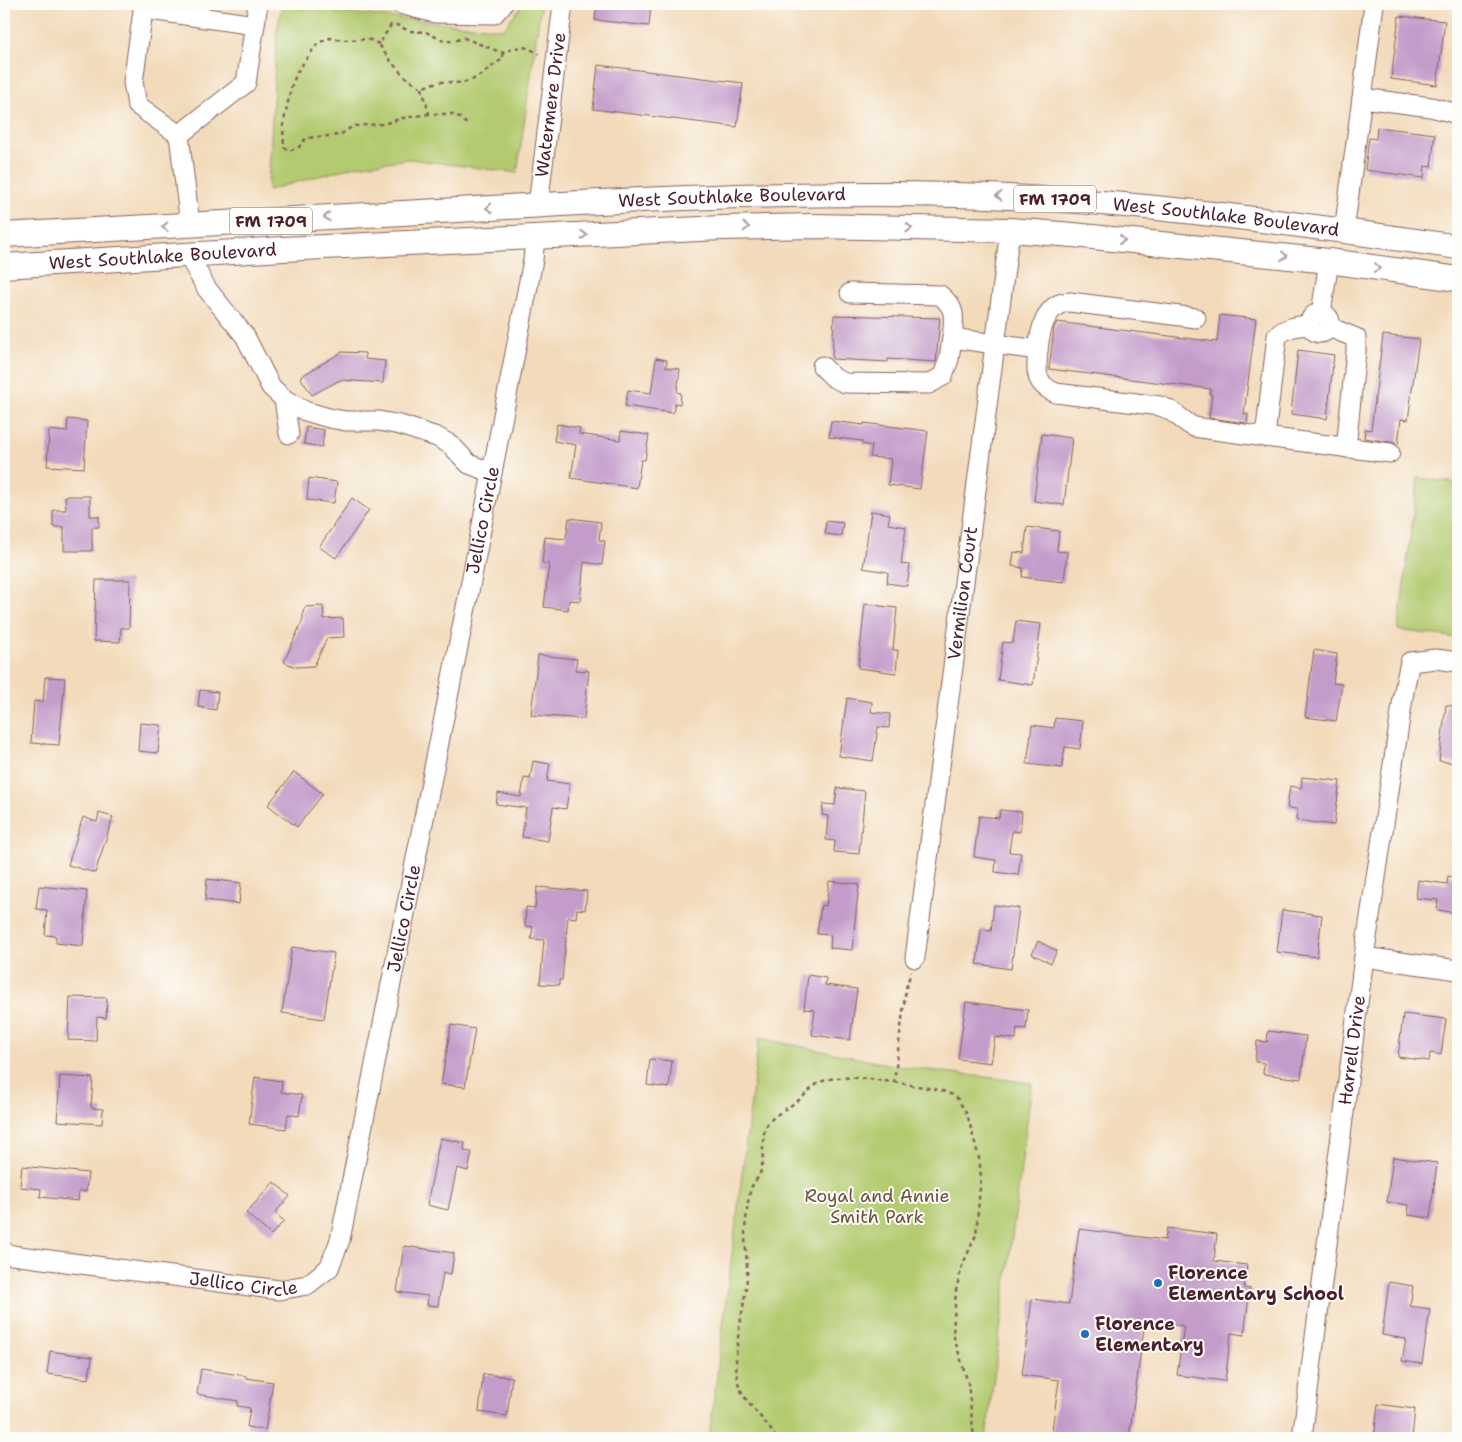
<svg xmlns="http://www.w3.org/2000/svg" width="1462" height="1442" font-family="'Shantell Sans',sans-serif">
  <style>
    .green { fill: #b3ca6f; stroke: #7e744d }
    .building { fill: #c39cca }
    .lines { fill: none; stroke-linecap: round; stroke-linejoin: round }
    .minor-casing { stroke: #85605d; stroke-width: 21 }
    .major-casing { stroke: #85605d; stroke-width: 26 }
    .path { stroke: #85605d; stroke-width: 2.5; stroke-dasharray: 4 4; stroke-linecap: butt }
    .minor { stroke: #fff; stroke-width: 19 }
    .major { stroke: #fff; stroke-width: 24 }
    .oneway { stroke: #ae9aa0 }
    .poi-dot { fill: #1f6fb2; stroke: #fdfcf7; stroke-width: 2 }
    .labels { text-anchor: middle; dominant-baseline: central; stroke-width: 4; stroke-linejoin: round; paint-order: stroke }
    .shield { fill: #fdfcf7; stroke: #806168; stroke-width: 1 }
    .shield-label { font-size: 16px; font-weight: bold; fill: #4a1f2b }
    .street-label { font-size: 18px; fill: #4a1f2b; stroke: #fdfcf7 }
    .park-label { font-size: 18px; fill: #6a523f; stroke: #fdfcf7 }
    .poi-label { font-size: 18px; font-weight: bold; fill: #4a1f2b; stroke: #fdfcf7; text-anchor: start }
  </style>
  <rect width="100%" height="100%" fill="#fdfcf7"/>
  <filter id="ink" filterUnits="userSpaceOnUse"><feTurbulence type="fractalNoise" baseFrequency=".02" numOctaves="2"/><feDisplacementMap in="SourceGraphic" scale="10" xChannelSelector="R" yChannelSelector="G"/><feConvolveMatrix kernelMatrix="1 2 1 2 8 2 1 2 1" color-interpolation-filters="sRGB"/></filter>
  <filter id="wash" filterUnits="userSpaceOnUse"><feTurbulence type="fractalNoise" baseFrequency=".0096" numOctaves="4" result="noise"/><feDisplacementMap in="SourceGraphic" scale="20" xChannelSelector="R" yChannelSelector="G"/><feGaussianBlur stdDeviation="1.12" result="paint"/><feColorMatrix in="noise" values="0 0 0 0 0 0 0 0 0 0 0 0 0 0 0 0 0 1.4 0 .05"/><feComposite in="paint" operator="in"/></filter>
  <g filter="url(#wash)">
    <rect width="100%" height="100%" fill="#f2daba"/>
    <path class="green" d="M523,4H541L517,173L409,159L356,166L268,190L277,31L282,6L503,29Z
      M1418,478L1458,483V638L1398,630Z
      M759,1038L897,1066L1032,1083L986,1438H709Z"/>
    <g id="blocks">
      <path class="building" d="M597,4H651L649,26L595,20Z
        M1399,16L1445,21L1437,85L1391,79Z
        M598,65L743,83L737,127L593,109Z
        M1377,127L1435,134L1431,167L1425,166L1424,178L1365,170L1369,138L1376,139Z
        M834,315L940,318L936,362L888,359V362L832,359Z
        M1220,315L1256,319L1244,414H1248L1247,423L1209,418L1212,395H1210L1211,389L1049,369L1054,328L1057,322L1217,342Z
        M1383,335L1419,339L1408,420L1401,419L1398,444L1391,442L1364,438L1365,429L1371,430Z
        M1298,350L1334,355L1327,419L1291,414Z
        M342,352L365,353V359L385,361L383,383L340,380L312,395L300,377Z
        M656,358L667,360L666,367L680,369L677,392L681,393L680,404L675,403L673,413L625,406L628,390L651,393Z
        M68,419L87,421L84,468L47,466L49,430L67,432Z
        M831,421L864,425V423L928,431L920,489L888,485L891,459L870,457L872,446L862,444V441L829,437Z
        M557,424L580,428L579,434L620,440L621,431L649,435L645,460H641L637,488L571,478L576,445L554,441Z
        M306,427L324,430L322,447L304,444Z
        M1042,434L1072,438L1064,505L1034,501Z
        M309,478L337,482L334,503L307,500Z
        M65,496H90V516H99V527H92V551H64V527H53V510H66Z
        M352,498L369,510L336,558L319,547Z
        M871,511L890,514L888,524L906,527L901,564L910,565L907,586L887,583L888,572L863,568Z
        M569,518L601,522L599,540L605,541L602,565L584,562L580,601L569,600L568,610L544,607L549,564L542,563L545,537L566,539Z
        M826,521L843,523L841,536L825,534Z
        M1027,527L1059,531L1057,551L1067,552L1064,582L1022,577L1023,568L1012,566L1014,552L1024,553Z
        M96,580H130L129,628H121L120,642L94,641Z
        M865,604L897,608L893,650H898L896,673L858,668Z
        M323,606L324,619L343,618L344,637L327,638L314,666L296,667L284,662L303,619V612L305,607Z
        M1016,621L1041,624L1033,685L998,680L1003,642L1013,643Z
        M1314,650L1337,654L1333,683L1342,684L1336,721L1305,717Z
        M538,655L577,659L575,670L589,671L584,719L531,715Z
        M45,677L65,678L59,745L31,743L34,701L43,702Z
        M200,690L218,692L216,710L198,707Z
        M847,698L872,702L871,712L890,714L889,728L878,727L873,761L839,756Z
        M1446,705L1458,707V763L1439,761Z
        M1055,718L1083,721L1080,749L1065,747L1062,768L1027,764L1032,725L1054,728Z
        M140,723L161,725L158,753L138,751Z
        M533,761L550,764L547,781L570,784L566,809L553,807L548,841L522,837L526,808L496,804L498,793L521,797L524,778L530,779Z
        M294,772L323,794L297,827L268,805Z
        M1302,777L1340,781L1334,825L1296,820L1297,809L1287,808L1290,786L1301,788Z
        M837,788L865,791L859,854L834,852L835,841L826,840L828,816L822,815L823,804L835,805Z
        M1000,810L1022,812L1020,832L1012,831L1009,852L1021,853L1018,875L995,872L996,860L974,857L979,816L999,818Z
        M99,813L113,817L95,873L68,865L83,817L97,822Z
        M1448,876L1458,878V913L1437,910L1438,900L1416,898L1418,880L1447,884Z
        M207,879L241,883L239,904L205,900Z
        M829,881L859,884L852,950L830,948L831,935L817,934L821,905L826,906Z
        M39,886L87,891L83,946L56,943V936L45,935L47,910L36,909Z
        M537,887L587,891L585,910L577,909L576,918L568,917L562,980H559V985L540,984L544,940L531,939L533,927L525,926L526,907L535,908Z
        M994,905L1019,908L1011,969L977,964L981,929L991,931Z
        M1282,910L1322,915L1317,957L1277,952Z
        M1038,941L1057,951L1051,963L1032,954Z
        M292,947L334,953L324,1019L282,1013Z
        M808,975L826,978L825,985L857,989L850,1040L812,1035L815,1010L804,1009Z
        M70,997L107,998L106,1018L97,1017L96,1041L68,1040Z
        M966,1002L1028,1010L1026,1029L1017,1028L1016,1039L995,1037L991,1063L958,1059Z
        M1403,1014L1446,1019L1441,1055L1430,1053L1429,1061L1398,1057Z
        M451,1025L475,1029L465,1087L441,1084Z
        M1268,1031L1306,1036L1301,1079L1263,1074L1264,1063L1255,1062L1257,1041L1267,1042Z
        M650,1059L672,1061L669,1088L647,1085Z
        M60,1076L93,1078L91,1108L103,1109L102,1124L57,1121Z
        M255,1077L282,1081L281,1092L302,1095L299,1116L288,1114L286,1129L249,1124Z
        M440,1138L465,1143L464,1151L472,1152L468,1171L457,1168L448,1210L427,1205Z
        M1393,1157L1437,1163L1430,1218L1408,1215L1409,1205L1387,1202Z
        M22,1166L88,1173L86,1192L79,1191L78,1201L40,1197L41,1189L20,1187Z
        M274,1182L290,1196L275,1213L284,1221L271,1235L246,1213Z
        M1167,1228L1217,1234L1214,1261L1247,1265L1244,1288L1250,1289L1244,1335L1231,1333L1225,1381L1177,1375L1184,1326L1145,1321L1129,1438L1051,1437L1059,1380L1022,1375L1032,1299L1069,1304L1079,1229L1165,1240Z
        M404,1246L454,1253L451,1274L443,1272L438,1306L427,1305L428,1296L397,1292Z
        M1389,1282L1413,1286L1410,1306L1430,1309L1422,1364L1402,1361L1406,1339L1382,1335Z
        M50,1351L92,1357L89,1379L47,1374Z
        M201,1369L246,1376V1378L273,1382L265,1430L247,1427L250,1408L237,1406L238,1401L197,1394Z
        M483,1374L512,1377L507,1416L479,1412Z
        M1378,1404L1415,1409L1412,1438H1374Z"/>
    </g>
  </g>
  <g filter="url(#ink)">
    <use href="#blocks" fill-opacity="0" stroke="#85605d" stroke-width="1"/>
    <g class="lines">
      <defs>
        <g id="minor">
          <path d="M144,4L133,82L137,105L179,135L190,225"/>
          <path d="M400,4L435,13L494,14L503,4"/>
          <path d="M143,9L255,25"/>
          <path d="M1362,98L1374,4"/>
          <path d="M179,135L246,83L258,4"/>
          <path id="s1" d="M538,205L563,4"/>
          <path d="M1344,231L1362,98L1431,107L1458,114"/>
          <path d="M188,255L207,289L245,336L271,387L284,399L305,411L329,418L346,421H379L400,425L437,437L451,445L469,464L492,473"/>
          <path d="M850,293L940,295C957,309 954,317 952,338L1038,350C1036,371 1034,384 1056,393L1160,406C1174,410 1182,421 1194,427L1265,437L1277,336C1286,327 1297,326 1309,325"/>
          <circle cx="1320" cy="323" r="10"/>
          <path d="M1321,313L1329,261"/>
          <path d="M1329,327L1356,338V351L1346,448"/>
          <path d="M1038,350C1040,330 1046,302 1070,302L1196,318"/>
          <path d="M822,366L834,378L845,383L929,384L943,376L949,359L952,338"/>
          <path d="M284,399L289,434"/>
          <path d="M1265,437L1390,453"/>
          <path d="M1364,957L1458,970"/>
          <path id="s2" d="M915,958L1010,230"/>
          <path id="s3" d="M4,1252L12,1255L279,1290L307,1285L329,1268L340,1240L469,592L533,260L535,237"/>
          <path id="s4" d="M1302,1438L1364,957L1405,685L1410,662L1436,659L1458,662"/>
        </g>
        <g id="major">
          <path id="s5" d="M4,235C155,227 306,219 457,210C624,200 789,191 955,195C1124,199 1292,223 1458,247"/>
          <path id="s6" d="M4,266L283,249L721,228L814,226L1010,230L1073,235L1329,261L1458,279"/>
        </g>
      </defs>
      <use href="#minor" class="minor-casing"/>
      <use href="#major" class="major-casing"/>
      <path class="path" d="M379,44L368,39L343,40L330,38L318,43L297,72L291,88L283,126L284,147L289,151L299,147L306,138L340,135L353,126L383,124L403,118L429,114
        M503,53V59C491,66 482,76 469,81C459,85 451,81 441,82C435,82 427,86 422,88C401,76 392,64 379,44L391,25H397L409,31L426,32L444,41H453L464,38L503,53C519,45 525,45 539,54
        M422,88L429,114H455L467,124
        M894,1082L940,1090L953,1095L957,1098L967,1114L979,1158L981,1176L976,1235L962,1266L956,1290L953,1334L968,1383L974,1438
        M776,1438C766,1419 743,1403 738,1382C731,1348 745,1311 747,1277C748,1258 743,1239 746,1220C747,1210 748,1196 752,1186C755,1181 760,1176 761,1170C765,1156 760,1138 767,1125C771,1117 789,1107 796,1102C806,1096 812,1085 823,1081C839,1074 876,1080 894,1082L906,988L911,972"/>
      <use href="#minor" class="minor"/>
      <use href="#major" class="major"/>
    </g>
    <defs><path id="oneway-chevron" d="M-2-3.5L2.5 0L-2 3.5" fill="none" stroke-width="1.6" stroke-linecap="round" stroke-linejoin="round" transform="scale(1.25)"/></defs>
    <g class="oneway">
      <use href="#oneway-chevron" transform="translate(999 196) rotate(-177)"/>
      <use href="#oneway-chevron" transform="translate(489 208) rotate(177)"/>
      <use href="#oneway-chevron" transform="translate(327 217) rotate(177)"/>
      <use href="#oneway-chevron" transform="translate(165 227) rotate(177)"/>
      <use href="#oneway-chevron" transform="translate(746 227) rotate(-1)"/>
      <use href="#oneway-chevron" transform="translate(909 228) rotate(1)"/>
      <use href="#oneway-chevron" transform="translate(584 235) rotate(-3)"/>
      <use href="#oneway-chevron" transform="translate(1122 240) rotate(6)"/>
      <use href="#oneway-chevron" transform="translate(1284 256) rotate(6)"/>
      <use href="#oneway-chevron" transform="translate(1377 268) rotate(8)"/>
    </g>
  </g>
  <g class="poi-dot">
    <circle cx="1158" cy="1283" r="5"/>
    <circle cx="1085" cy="1334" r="5"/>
  </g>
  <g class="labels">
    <g class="shield">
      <rect x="1014" y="185.5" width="82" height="27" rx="4"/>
      <rect x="230" y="207.5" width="82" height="27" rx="4"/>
    </g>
    <g class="shield-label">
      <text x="1055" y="199">FM 1709</text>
      <text x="271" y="221">FM 1709</text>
    </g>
    <g class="street-label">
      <text stroke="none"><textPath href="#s1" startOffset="101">Watermere Drive</textPath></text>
      <text stroke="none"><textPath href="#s5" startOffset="729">West Southlake Boulevard</textPath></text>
      <text stroke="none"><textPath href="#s5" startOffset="1224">West Southlake Boulevard</textPath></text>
      <text stroke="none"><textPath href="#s6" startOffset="159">West Southlake Boulevard</textPath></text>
      <text stroke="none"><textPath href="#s3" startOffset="1098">Jellico Circle</textPath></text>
      <text stroke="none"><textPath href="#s2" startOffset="368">Vermilion Court</textPath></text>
      <text stroke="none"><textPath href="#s3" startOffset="692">Jellico Circle</textPath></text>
      <text stroke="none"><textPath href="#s4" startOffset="391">Harrell Drive</textPath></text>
      <text stroke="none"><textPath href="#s3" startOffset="242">Jellico Circle</textPath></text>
    </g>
    <g class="park-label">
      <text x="877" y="1196">Royal and Annie<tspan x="877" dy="21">Smith Park</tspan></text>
    </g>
    <g class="poi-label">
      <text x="1168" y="1273">Florence<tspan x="1168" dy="21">Elementary School</tspan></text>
      <text x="1095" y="1324">Florence<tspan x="1095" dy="21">Elementary</tspan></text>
    </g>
  </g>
  <rect width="1462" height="1442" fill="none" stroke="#fdfcf7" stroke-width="20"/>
</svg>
